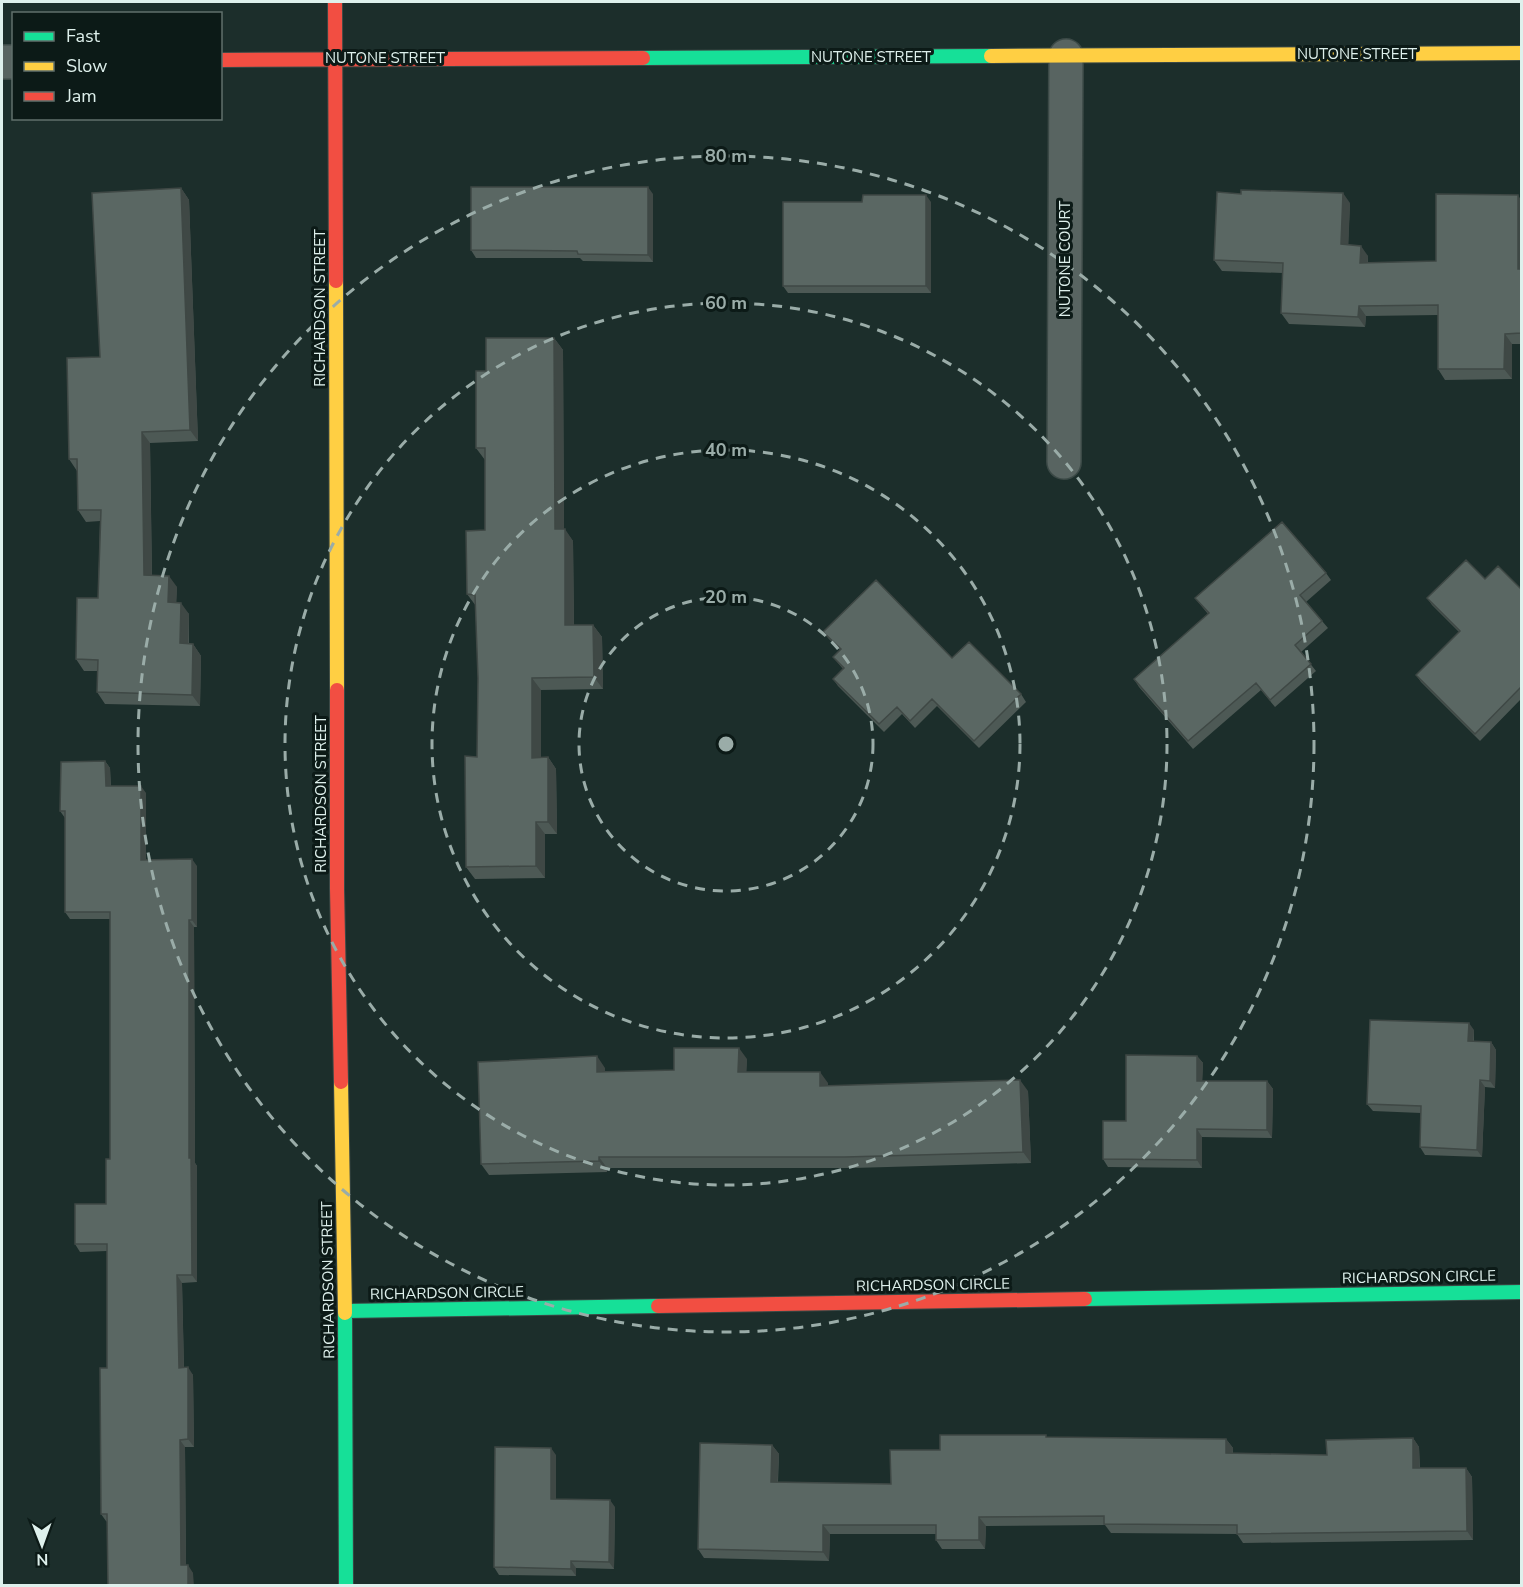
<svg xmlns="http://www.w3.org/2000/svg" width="1523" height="1587" font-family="'Nunito Sans',sans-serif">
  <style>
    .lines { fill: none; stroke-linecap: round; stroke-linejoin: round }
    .street-casing { stroke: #3b4946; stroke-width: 36 }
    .fast-casing { stroke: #3b4946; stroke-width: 16 }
    .slow-casing { stroke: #3b4946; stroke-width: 16 }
    .jam-casing { stroke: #3b4946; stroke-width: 16 }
    .street { stroke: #586461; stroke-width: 33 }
    .fast { stroke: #16e098; stroke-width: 14 }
    .slow { stroke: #ffcf43; stroke-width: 14 }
    .jam { stroke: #f24e42; stroke-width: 14 }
    .wall { fill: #4d5955 }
    .shaded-wall { fill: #3f4845 }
    .building { fill: #5a6763; stroke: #3f4845; stroke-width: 1.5 }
    .ring { fill: none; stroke: #9aaca8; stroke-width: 3; stroke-dasharray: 10 8 }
    .labels { text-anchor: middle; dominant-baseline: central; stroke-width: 6; stroke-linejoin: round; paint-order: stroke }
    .street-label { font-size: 15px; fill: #def0ec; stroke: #0c1a17 }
    .centre { fill: #9aaca8; stroke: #0c1a17; stroke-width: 3 }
    .ring-label { font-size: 18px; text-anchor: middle; font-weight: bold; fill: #9aaca8; stroke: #0c1a17; stroke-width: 6; stroke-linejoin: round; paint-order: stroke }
  </style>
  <rect width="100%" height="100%" fill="#1c2e2b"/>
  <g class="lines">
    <defs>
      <path id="street" d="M2,62H14
        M1064,462L1066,56"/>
      <path id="fast" d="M643,58L991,56
        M1085,1299L1522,1292
        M345,1311L658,1306
        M345,1313L346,1586"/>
      <path id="slow" d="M991,56L1522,53
        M336,281L337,690
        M341,1082L345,1313"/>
      <path id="jam" d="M335,2L336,281
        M220,60L643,58
        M337,690V889L341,1082
        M658,1306L1085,1299"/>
    </defs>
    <use href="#street" class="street-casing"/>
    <use href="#fast" class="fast-casing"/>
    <use href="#slow" class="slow-casing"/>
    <use href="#jam" class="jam-casing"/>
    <use href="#street" class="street"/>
    <use href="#fast" class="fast"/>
    <use href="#slow" class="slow"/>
    <use href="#jam" class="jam"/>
  </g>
  <path class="wall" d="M181,188L189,200L198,441L150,443L152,575L177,587L176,602L189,614V644H193L201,656L200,706L105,704L97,692L98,671H84L76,659L98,598L100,521L86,522L78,510L77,471L69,459L100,357Z
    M653,194V262L583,261L580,258H476L471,250Z
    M1521,200V344H1512V379L1445,380L1438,369V315L1366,316L1365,327L1289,324L1281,313L1283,273L1222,271L1214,260L1350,203L1348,245L1368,256V263L1436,261Z
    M931,202V293H788L783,286Z
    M554,338L563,350L564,529L573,541L574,625H593L602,637L603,689L541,690V757H548L556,769L557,834H545V878L475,879L466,867L477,757L478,678L476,606L467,594L485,530V460L476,448L486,371Z
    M1326,573L1331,580L1306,602L1328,628L1301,652L1316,671L1275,707L1261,690L1193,749L1139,687L1134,679L1208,614L1195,598Z
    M1485,579L1521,589V699L1480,741L1421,682L1416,675L1459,632L1432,605L1427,598Z
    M823,632L952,658L1021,694L1026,702L979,748L937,706L915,728L902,714L884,732L838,686L833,679L843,669L833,657L840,650L829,639Z
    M105,761L110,768L111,786L146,793V860L197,866V927H194L195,1163L197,1166V1282L182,1283L184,1367L193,1375L194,1447H185L186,1565L193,1573L106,1521L101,1514L107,1368V1251L80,1252L75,1244L106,1204L110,1159V919H70L65,912V818L60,811Z
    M1474,1030V1041L1491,1042L1496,1050L1495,1088L1485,1087L1482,1157L1425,1155L1420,1147L1421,1113L1373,1111L1367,1104Z
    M1197,1056L1203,1063L1202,1081H1267L1273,1089L1272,1138L1202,1137V1168L1108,1167L1103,1159L1126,1121Z
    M747,1059L746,1072L828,1083V1086L1028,1091L1031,1163L853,1168H607V1172L489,1175L481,1164L605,1068V1072L674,1070Z
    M1047,1437L1226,1439L1233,1448V1453L1327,1455L1413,1438L1419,1447L1420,1468H1466L1472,1477L1473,1540L1243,1543L1237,1534L1111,1533L1105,1525L986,1526L985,1549H942L936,1540V1534H830L829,1561L704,1558L698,1549L772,1445L779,1454L778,1482L891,1484L940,1450Z
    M556,1455V1499L615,1507L614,1569L576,1568V1576L499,1575L494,1567Z"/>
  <path class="shaded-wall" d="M648,187L653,194V262L648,255Z
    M181,188L189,200L198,441L190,430Z
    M1343,193L1350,203L1348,255L1341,244Z
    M926,195L931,202V293L926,286Z
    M1518,195L1521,200V274L1518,269Z
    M1361,246L1368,256L1367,273L1360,263Z
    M1359,306L1366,316L1365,327L1358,317Z
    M1505,334L1512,344V379L1504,369Z
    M554,338L563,350L564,541L555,529Z
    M142,432L150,443L152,587L144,575Z
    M565,529L573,541L574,638L565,625Z
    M169,576L177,587L176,613L168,602Z
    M181,603L189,614L188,655L180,643Z
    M593,625L602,637L603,689L594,677Z
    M193,644L201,656L200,706L192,695Z
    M532,678L541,690V770L532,758Z
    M548,757L556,769L557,834L548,822Z
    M105,761L110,768L111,794L106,786Z
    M141,786L146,793V867L141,860Z
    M536,822L545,834V878L536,866Z
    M192,859L197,866V927L192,920Z
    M189,920L194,927L195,1163L197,1166V1282L192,1275L189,1158Z
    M1469,1023L1474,1030L1473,1048L1468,1041Z
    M1491,1042L1496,1050L1495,1088L1490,1081Z
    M739,1048L747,1059L746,1083L738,1072Z
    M597,1056L605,1068V1083L597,1072Z
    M1197,1056L1203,1063L1202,1088L1197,1081Z
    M820,1072L828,1083V1097L820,1086Z
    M1020,1080L1028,1091L1031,1163L1023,1152Z
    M1480,1080L1485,1087L1482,1157L1477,1150Z
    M1267,1081L1273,1089L1272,1138L1267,1130Z
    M1197,1129L1202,1137V1168L1197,1160Z
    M599,1157L607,1168V1172L599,1161Z
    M177,1275L182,1283L184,1375L179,1368Z
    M188,1367L193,1375L194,1447L188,1439Z
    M1413,1438L1419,1447L1420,1478L1413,1468Z
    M1226,1439L1233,1448L1232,1462L1226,1453Z
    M180,1440L185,1447L186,1573L181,1565Z
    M772,1445L779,1454L777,1491L771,1482Z
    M551,1448L556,1455V1507L551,1499Z
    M1466,1468L1472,1477L1473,1540L1467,1531Z
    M610,1500L615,1507L614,1569L609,1562Z
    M979,1517L986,1526L985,1549L979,1540Z
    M823,1525L830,1534L829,1561L823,1552Z
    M571,1561L576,1568V1576L571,1569Z
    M188,1565L193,1573L194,1586H188Z"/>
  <path class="building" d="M471,187H648V255L578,254L577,251L471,250Z
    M181,188L190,430L142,432L144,575L169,576L168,602L181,603L180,643L193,644L192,695L97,692L98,660L76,659L77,598H98L101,510H78L77,459H69L67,358L100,357L92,193Z
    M1241,190L1343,193L1341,244L1361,246L1360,263L1436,261V194L1518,195V269H1521V333L1505,334L1504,369H1438V305L1359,306L1358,317L1281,313L1283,263L1214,260L1217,192L1241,194Z
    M863,195H926V286H783V202H862Z
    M486,338H554L555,529H565V625H593L594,677L532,678V758L548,757V822H536V866L466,867L465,756L477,757L478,678L475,595L467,594L466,531L485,530V448H476V371H486Z
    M1282,522L1326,573L1300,595L1322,621L1295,645L1311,664L1270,700L1256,683L1188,741L1134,679L1209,613L1195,598Z
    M1466,560L1485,579L1498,566L1521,589V687L1475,734L1416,675L1460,631L1427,598Z
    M876,580L952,658L969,642L1021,694L974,741L932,699L910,721L897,707L879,724L833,679L844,668L833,657L841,649L823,632Z
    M105,761L106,786H141V860L192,859V920H189V1158H191L192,1275H177L179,1368L188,1367V1439L180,1440L181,1565H188V1586H108L107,1514H101L100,1368H107V1244H75V1204H106V1159H110V912H65V811H60L61,762Z
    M1370,1020L1469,1023L1468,1041L1491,1042L1490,1081L1480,1080L1477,1150L1420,1147L1421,1106L1367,1104Z
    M674,1048H739L738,1072H820V1086L1020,1080L1023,1152L845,1157H599V1161L481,1164L478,1062L597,1056V1072L674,1070Z
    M1126,1055L1197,1056V1081H1267V1130L1197,1129V1160L1103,1159V1121H1126Z
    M940,1435H1046V1437L1226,1439V1453L1327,1455L1326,1440L1413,1438V1468H1466L1467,1531L1237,1534V1525L1104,1524V1516L979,1517V1540H936V1525H823V1552L698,1549L700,1443L772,1445L771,1482L891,1484L890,1450H940Z
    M495,1447L551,1448V1499L610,1500L609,1562L571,1561V1569L494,1567Z"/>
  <g class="ring">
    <circle cx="726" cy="744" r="147"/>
    <circle cx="726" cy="744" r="294"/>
    <circle cx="726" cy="744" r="441"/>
    <circle cx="726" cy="744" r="588"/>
  </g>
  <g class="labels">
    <g class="street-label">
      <text x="1357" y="54">NUTONE STREET</text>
      <text x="871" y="57">NUTONE STREET</text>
      <text x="385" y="58">NUTONE STREET</text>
      <text transform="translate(1065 259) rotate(-90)">NUTONE COURT</text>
      <text transform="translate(320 308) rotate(-90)">RICHARDSON STREET</text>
      <text transform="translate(321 794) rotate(-90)">RICHARDSON STREET</text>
      <text transform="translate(1419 1277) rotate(-1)">RICHARDSON CIRCLE</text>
      <text transform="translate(328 1280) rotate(-91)">RICHARDSON STREET</text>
      <text transform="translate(933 1285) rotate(-1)">RICHARDSON CIRCLE</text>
      <text transform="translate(447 1293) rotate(-1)">RICHARDSON CIRCLE</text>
    </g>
  </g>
  <circle cx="726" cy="744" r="9" class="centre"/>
  <g class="ring-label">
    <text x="726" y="162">80 m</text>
    <text x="726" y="309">60 m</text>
    <text x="726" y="456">40 m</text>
    <text x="726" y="603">20 m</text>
  </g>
  <rect width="1523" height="1587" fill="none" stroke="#def0ec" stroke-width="6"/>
  <rect x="12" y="12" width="210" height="108" fill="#0c1a17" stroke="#60706c" stroke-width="1.5"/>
  <rect x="24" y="32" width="30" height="9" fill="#16e098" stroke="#60706c" stroke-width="1.5"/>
  <text x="66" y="42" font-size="18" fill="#def0ec">Fast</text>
  <rect x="24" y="62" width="30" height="9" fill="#ffcf43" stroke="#60706c" stroke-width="1.5"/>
  <text x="66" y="72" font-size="18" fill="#def0ec">Slow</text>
  <rect x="24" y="92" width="30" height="9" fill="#f24e42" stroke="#60706c" stroke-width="1.5"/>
  <text x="66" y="102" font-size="18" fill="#def0ec">Jam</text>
  <g transform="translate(42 1545) rotate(179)" stroke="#0c1a17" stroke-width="4.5" paint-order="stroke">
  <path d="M0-4.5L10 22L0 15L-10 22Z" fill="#def0ec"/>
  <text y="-9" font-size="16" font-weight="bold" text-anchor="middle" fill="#def0ec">N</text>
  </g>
</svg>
